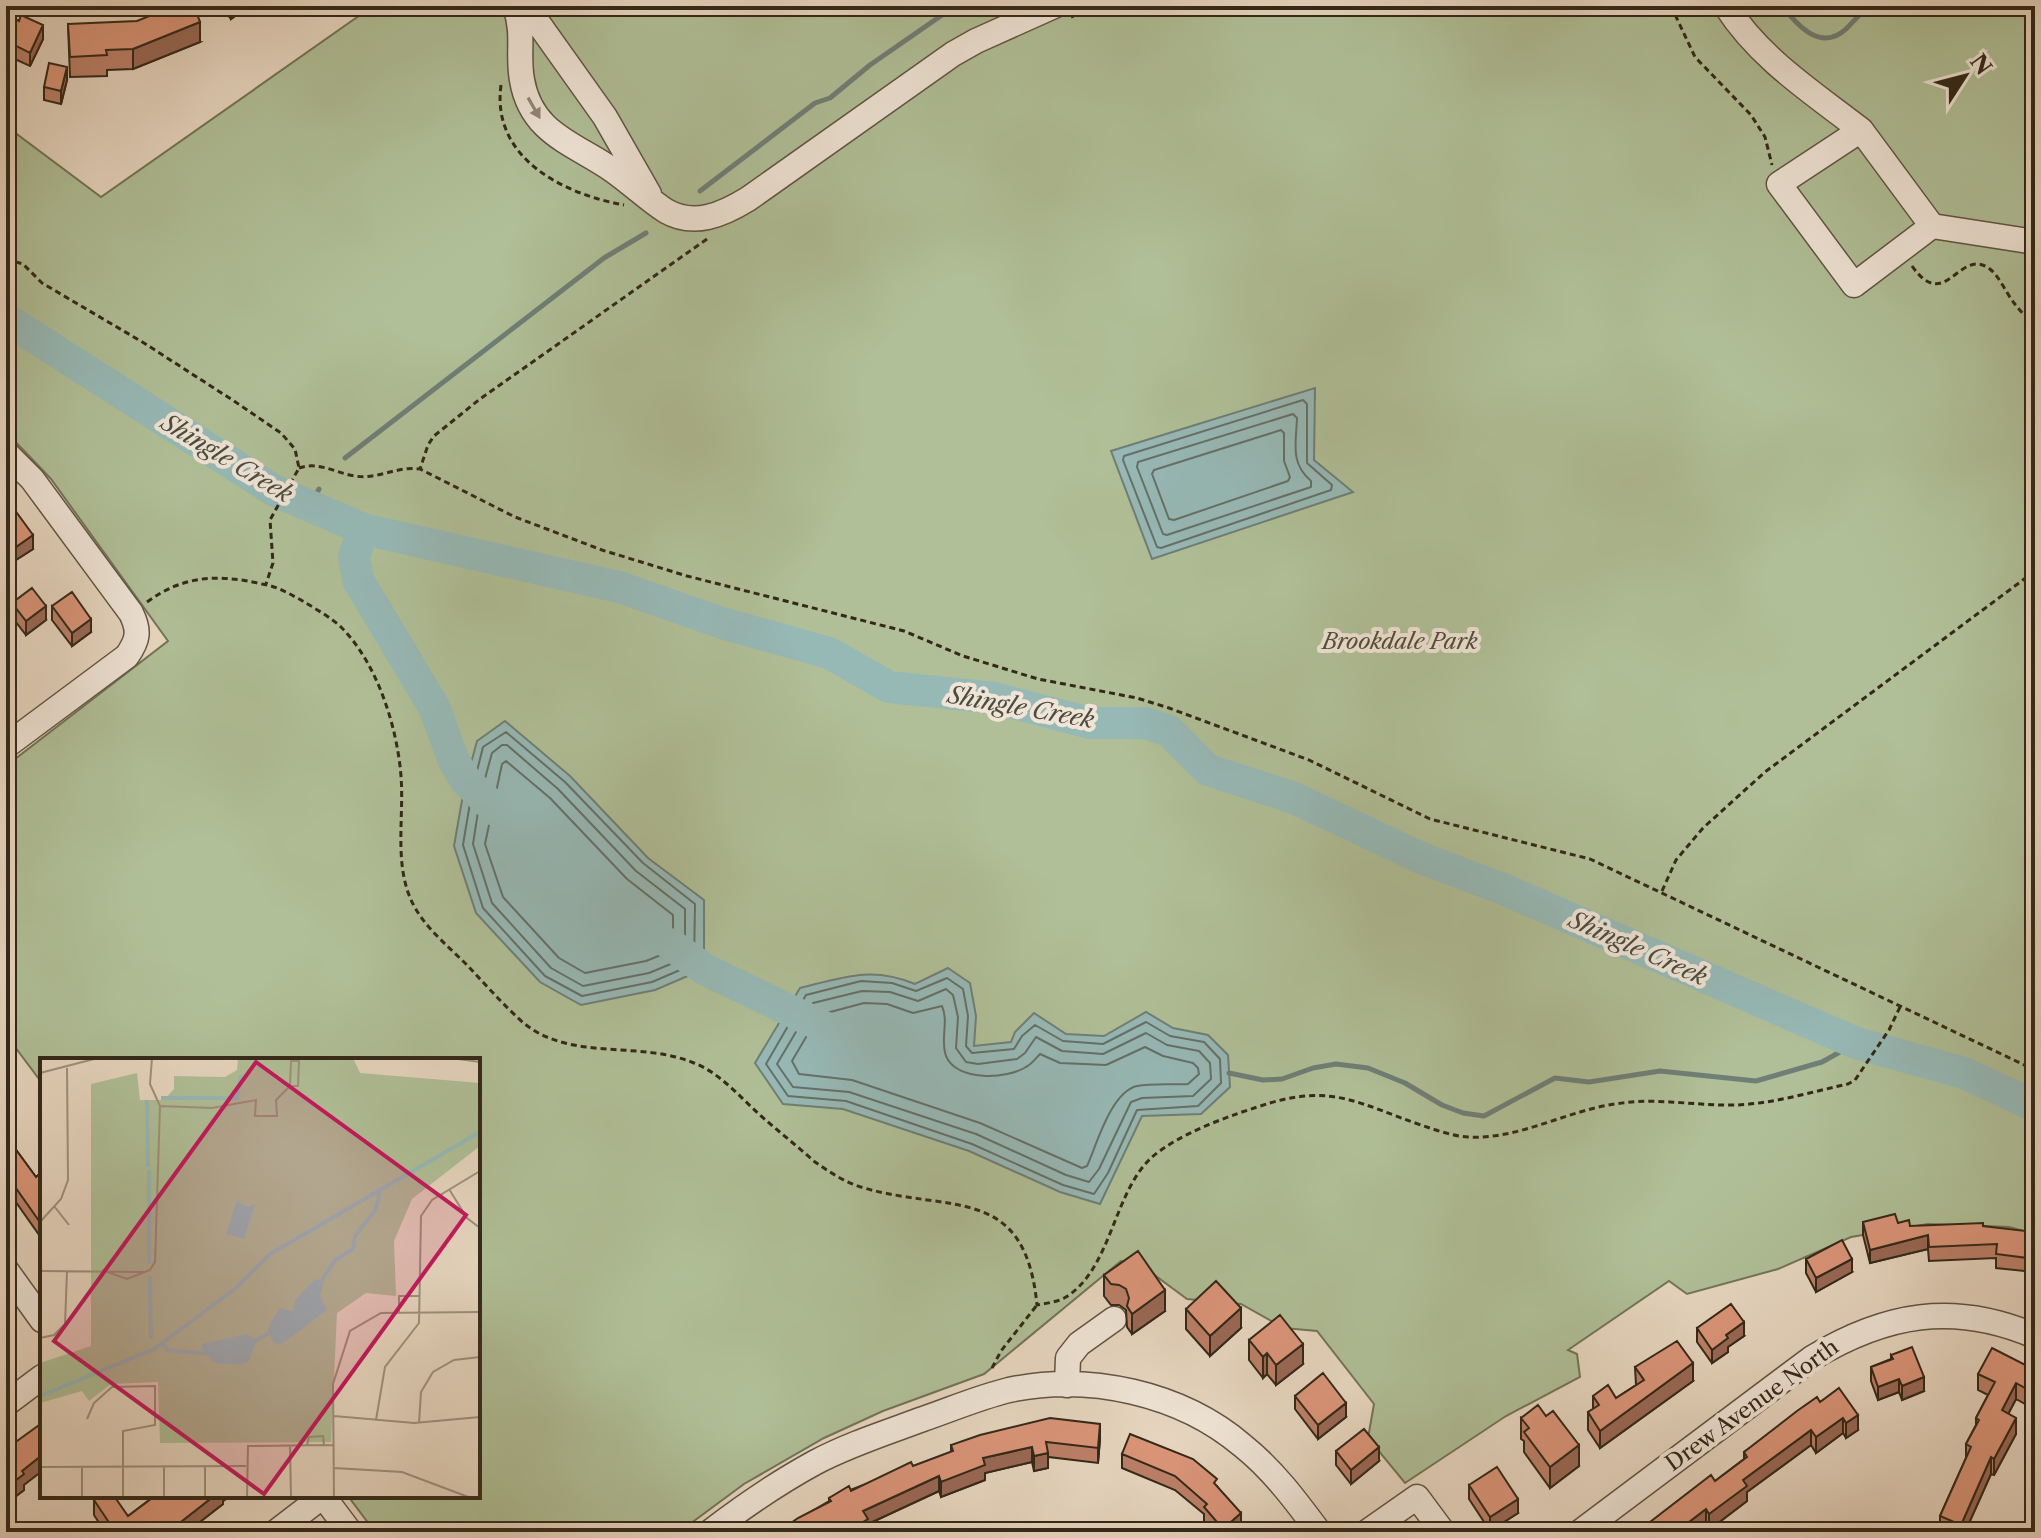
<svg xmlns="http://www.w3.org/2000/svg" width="2041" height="1538" font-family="'Libre Caslon Text',serif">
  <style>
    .green { fill: #b0bf97; stroke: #727458; stroke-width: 2 }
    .water { fill: #97b9b6; stroke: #6f7f77; stroke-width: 2 }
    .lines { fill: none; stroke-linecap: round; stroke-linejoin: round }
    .shore { stroke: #657068; stroke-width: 2 }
    .stream { stroke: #6f7f77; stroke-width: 5 }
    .river { stroke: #97b9b6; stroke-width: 32 }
    .minor-casing { stroke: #605443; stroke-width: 27 }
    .path { stroke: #332819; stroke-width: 3; stroke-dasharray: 6 4; stroke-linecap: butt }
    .minor { stroke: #efe4d6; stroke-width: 24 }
    .wall { fill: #bc8068; stroke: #332819; stroke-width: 2 }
    .shaded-wall { fill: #996855; stroke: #332819; stroke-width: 2 }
    .building { fill: #db9579; stroke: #332819; stroke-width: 2 }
    .oneway { fill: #918678 }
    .labels { text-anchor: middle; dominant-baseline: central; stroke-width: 8; stroke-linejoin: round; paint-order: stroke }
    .park-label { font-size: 22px; font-style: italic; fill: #524e38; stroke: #efe4d6 }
    .street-label { font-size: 22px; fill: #332819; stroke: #efe4d6 }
    .water-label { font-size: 24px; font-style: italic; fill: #4c4c40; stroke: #efe4d6 }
    .inset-river { fill: none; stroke: #97b9b6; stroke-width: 4 }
    .inset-road { fill: none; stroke: #9f907d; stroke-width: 2 }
    .view { fill: #c2185b; fill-opacity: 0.15; stroke: #c2185b; stroke-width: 4 }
    .inset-edge { fill: none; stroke: #332819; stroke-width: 4 }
  </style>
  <rect width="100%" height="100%" fill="#e7d6c0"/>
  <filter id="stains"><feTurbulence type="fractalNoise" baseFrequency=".0025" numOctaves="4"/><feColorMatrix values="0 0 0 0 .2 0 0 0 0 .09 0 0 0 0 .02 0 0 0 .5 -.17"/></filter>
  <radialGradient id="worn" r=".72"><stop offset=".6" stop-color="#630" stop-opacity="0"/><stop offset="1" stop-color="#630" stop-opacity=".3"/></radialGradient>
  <path class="green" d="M373,6H2035V1234L2009,1227L1928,1224L1851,1237L1778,1269L1687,1294L1669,1281L1568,1350L1577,1354L1580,1377L1506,1416L1405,1483L1368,1438L1374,1404L1317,1331L1284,1328L1241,1304L1187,1299L1141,1265L1121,1261L984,1374L883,1411L824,1438L744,1484L679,1532H375L348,1496H478V1060H42V1083L6,1035V766L168,641L51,479L6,432V126L101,197Z"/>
  <path class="water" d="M1315,388L1314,460L1353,492L1152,559L1111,451Z
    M505,721L570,776L648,858L704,900V969L655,990L581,1005L540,982L476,913L454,846L464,789L477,741Z
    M948,968L970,983L976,1016L974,1046L1011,1042L1015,1032L1034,1013L1066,1034L1104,1036L1146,1012L1173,1028L1208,1035L1228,1055L1230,1087L1201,1114L1142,1116L1100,1204L1060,1192L969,1151L843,1109L783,1104L755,1063L800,988C844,977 872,966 915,984Z"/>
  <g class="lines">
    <path class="shore" d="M1303,400L1307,404V463L1332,485L1331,490L1161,548L1157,547L1123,460L1124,456Z
      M1293,414L1297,418C1296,444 1290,463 1311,481V487L1167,535L1163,534L1137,467L1138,462Z
      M1281,430L1284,433V461L1290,477L1288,481L1174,520L1169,519L1152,474L1154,470Z
      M506,732L565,782L643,863L695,904L694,964L652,982L582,996L545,976L483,908L463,845L472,791L483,747Z
      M502,745H507L558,789L636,871L685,909V958L649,973L583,986L551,968L492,903L473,844L481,793L492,753Z
      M506,761L550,798L627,879L673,915V950L646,961L585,973L559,958L503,897L485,844L502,764Z
      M947,978L963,989L968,1016L966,1046L972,1053L1014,1049L1022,1036L1035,1025L1063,1041L1103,1044L1146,1022L1170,1036L1204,1042L1220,1059L1221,1083L1198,1106L1137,1110L1108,1173L1094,1194L1063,1185L972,1144L846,1101L788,1096L766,1064L806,995L861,981L892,983L916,991Z
      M946,989L953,995L958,1017L956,1048L966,1062L978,1064L1017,1059L1025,1053L1036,1037L1062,1051L1103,1054L1146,1033L1167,1045L1199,1051L1210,1063L1211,1079L1193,1096L1142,1098L1131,1102L1099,1169L1089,1182L1066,1175L976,1134L849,1092L793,1087L777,1064L813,1003L862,991L890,992L918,1001Z
      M864,1003L887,1004L913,1013L942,1006C949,1022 940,1040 946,1056C957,1082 1007,1079 1026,1067C1032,1064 1036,1058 1040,1054L1060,1063L1106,1065L1145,1047L1163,1056L1193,1063L1198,1068L1199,1074L1188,1084C1172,1085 1153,1083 1137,1086C1111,1092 1097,1144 1087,1166L1082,1168L980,1123L852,1080L799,1074L792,1061L819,1015Z"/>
    <path class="stream" d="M1782,6C1798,26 1821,52 1846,29C1854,21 1860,13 1870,6
      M700,191L815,103L830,98L870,65L955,6
      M345,458L604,258L646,233
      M308,508L319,489
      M1229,1073L1263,1080L1282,1079L1313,1068L1336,1064L1368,1068L1405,1083L1442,1105L1463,1113L1484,1116L1555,1078L1589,1082L1660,1071L1756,1081L1822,1062L1856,1043"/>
    <path class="river" d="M6,319L273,490L363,529L619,587L722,623L829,653L889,687L994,698L1090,723H1145L1169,731L1208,770L1294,798L1421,858L1503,889L1856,1043L1964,1073L2035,1106
      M363,529L354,557L358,580L434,707L454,761L466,781L497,811
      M670,944L704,969L826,1028"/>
    <defs>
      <path id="minor" d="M515,6C525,35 517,53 522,80C531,133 573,143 611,169C630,182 646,198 666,211C694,227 722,215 748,199L953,54L976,41L1054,6
        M526,6L605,117L649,194
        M1726,6C1760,59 1812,92 1861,130L1779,184L1854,285L1932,226L2035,242
        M1861,130L1932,226
        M6,453L32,479L131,613C140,631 138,640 127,656L6,746
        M6,1270L42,1320
        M1067,1385L1068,1358L1079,1344L1114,1319
        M6,1404L42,1377
        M323,1496L350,1532
        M276,1532L323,1496
        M710,1532C744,1506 779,1482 816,1462C850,1444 888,1432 923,1419C952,1409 980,1397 1009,1390C1089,1373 1181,1393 1243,1446C1273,1470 1296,1501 1319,1532
        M1367,1532L1417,1497L1443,1532
        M1580,1532L1812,1358C1885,1314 1953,1301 2035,1336
        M2034,1532L2035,1529"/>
    </defs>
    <use href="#minor" class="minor-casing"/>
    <path class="path" d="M1671,6L1695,57L1751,115L1765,137L1772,165
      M1071,17L1097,6
      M501,85C491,158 563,194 624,205
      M707,239L480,399L434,436L428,445L420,469L515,517L602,550L687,576L904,631L963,656L1038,679L1137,698L1169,708L1309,760L1430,819L1590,859L2035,1070
      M6,259L23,264L42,283L144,343L234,401L281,433L295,449L299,468L270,520L273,563L266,584
      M1912,266C1945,313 1958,250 1987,267C1998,273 2006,293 2014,303C2020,311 2028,319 2035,326
      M299,468C319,461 335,473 355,476C377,480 396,466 419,469
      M147,602C184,575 218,574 262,584C276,586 288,593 301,600C314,608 329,616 341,627C377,663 397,726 401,776C404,815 395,858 409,895C420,924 446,944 467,965C483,982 499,1000 517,1017C564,1064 637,1039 694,1063C720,1073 740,1097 760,1115C778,1131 797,1146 815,1162C831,1173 846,1183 864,1188C952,1213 1025,1184 1037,1305C1047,1303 1058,1302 1066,1297C1111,1269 1113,1195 1150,1159C1178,1133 1234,1114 1270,1103C1334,1084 1362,1105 1421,1125C1436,1130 1452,1136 1468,1137C1518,1140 1566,1111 1615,1104C1656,1097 1694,1106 1735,1105C1772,1104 1811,1092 1848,1084L1855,1080L1889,1030L1900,1007
      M1662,891L1676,860L1703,828L1765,772L2035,571
      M992,1368L1001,1351L1037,1305"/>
    <use href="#minor" class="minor"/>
  </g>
  <path class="wall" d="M221,6H248L231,19Z
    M6,15L43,39L30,66L6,55Z
    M68,24L200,42L133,69L107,70V76L70,77Z
    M67,80L61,104L44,100V87Z
    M6,521L33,549L16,560L6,546Z
    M12,603L46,620L26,635L12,617Z
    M52,606L91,632L72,646L52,620Z
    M6,1136L36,1177L42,1172V1239L6,1188Z
    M1863,1222L1898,1223L1910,1226H1983L2026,1238L2035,1239V1272L1996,1268V1258L1929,1261L1928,1249L1870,1263L1863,1235Z
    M1806,1259L1852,1272L1816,1292L1806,1273Z
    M1104,1275L1165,1311L1132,1334L1127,1327L1126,1310L1119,1305H1111L1104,1296Z
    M1186,1309L1241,1328L1210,1356L1186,1329Z
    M1697,1328L1744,1336L1728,1347V1352L1712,1363L1697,1342Z
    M1249,1340L1303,1364L1276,1385L1267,1374L1263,1378L1249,1360Z
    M1891,1355L1924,1391L1902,1400L1899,1392L1878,1400L1871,1381V1367L1891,1359Z
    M1635,1367L1693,1381L1600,1448L1588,1430V1412L1593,1409V1396L1616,1398L1636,1385Z
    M1978,1374L2035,1386L2025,1404L2016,1399L2008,1414L2016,1434L1994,1475L1991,1474L1965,1532H1940V1516L1966,1458V1444L1976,1425V1418L1988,1395L1978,1390Z
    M1295,1396L1346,1417L1318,1439L1295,1409Z
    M1820,1402L1858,1430L1846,1438L1843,1433L1816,1453L1811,1445L1747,1492V1501L1709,1530L1706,1525L1696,1532L1715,1481L1744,1459V1452Z
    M1521,1418L1579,1466L1550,1488L1524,1452V1441L1521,1439Z
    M1100,1439L1098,1463L1048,1457V1468L1034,1471L1032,1462L985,1473V1480L941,1497L939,1491L868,1524V1532H778L829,1501V1498L951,1452V1445Z
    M6,1449L24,1485V1490L11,1500L6,1494Z
    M1336,1451L1379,1461L1351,1484L1336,1465Z
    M1122,1454L1217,1486L1241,1526L1235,1532H1214L1204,1521V1514L1175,1490L1122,1468Z
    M1469,1485L1518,1513L1490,1531L1469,1499Z
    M152,1496H231L223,1501V1504L187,1532H105L94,1515V1500L128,1516L153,1497Z"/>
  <path class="shaded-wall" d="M231,6H248L231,19Z
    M200,22V42L133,69V49Z
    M43,25V39L30,66V53Z
    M67,67V80L61,104V91Z
    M33,535V549L16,560V547Z
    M46,606V620L26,635V621Z
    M91,619V632L72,646V633Z
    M1928,1235V1249L1870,1263V1250Z
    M1852,1259V1272L1816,1292V1278Z
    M1165,1290V1311L1132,1334V1314Z
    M1241,1308V1328L1210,1356V1336Z
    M1744,1322V1336L1728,1347V1352L1712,1363V1350L1726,1335Z
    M1303,1344V1364L1276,1385V1365Z
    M1267,1353V1374L1263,1378V1357Z
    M1693,1363V1381L1600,1448V1431Z
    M2035,1370V1386L2025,1404V1388Z
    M1924,1377V1391L1902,1400V1386Z
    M1899,1379V1392L1878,1400V1387Z
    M2016,1383V1399L2002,1426V1410Z
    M1346,1403V1417L1318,1439V1425Z
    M1858,1415V1430L1846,1438V1423Z
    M1843,1418V1433L1816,1453V1437Z
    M2016,1418V1434L1994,1475V1459Z
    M1100,1424V1439L1098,1463V1448Z
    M1811,1430V1445L1747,1492V1501L1709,1530V1514L1743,1480Z
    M1579,1445V1466L1550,1488V1467Z
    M1032,1447V1462L985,1473V1480L941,1497V1482L983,1458Z
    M1379,1447V1461L1351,1484V1470Z
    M1048,1453V1468L1034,1471V1456Z
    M42,1455V1471L24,1485V1490L11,1500V1484L22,1471Z
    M1991,1457V1474L1965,1532H1961V1525Z
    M939,1476V1491L868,1524V1532H846L863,1511Z
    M214,1496H231L223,1501V1504L187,1532H168Z
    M1518,1499V1513L1490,1531V1517Z
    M1706,1509V1525L1696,1532H1676Z
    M1241,1513V1526L1235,1532H1223V1529Z"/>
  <path class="building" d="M174,6H194L200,22L133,49L106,50L107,55L70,57L68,24L137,21Z
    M6,15L19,21L21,15L43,25L30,53L6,41Z
    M49,63L67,67L61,91L44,87Z
    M17,513L33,535L16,547L6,532V521Z
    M32,588L46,606L26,621L12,603Z
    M72,592L91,619L72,633L52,606Z
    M6,1136L36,1177L42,1172V1225L6,1174Z
    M1895,1214L1898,1223L1909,1220L1910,1226L1983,1223V1226L2026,1231L2025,1238L2035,1239V1259L1996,1254L1997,1244L1929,1247L1928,1235L1870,1250L1863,1222Z
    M1842,1240L1852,1259L1816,1278L1806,1259Z
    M1138,1251L1165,1290L1132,1314L1127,1306L1129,1298L1126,1289L1119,1285L1111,1284L1104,1275Z
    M1216,1281L1241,1308L1210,1336L1186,1309Z
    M1731,1304L1744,1322L1726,1335L1728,1338L1712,1350L1697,1328Z
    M1280,1315L1303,1344L1276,1365L1267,1353L1263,1357L1249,1340Z
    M1677,1341L1693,1363L1600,1431L1588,1412L1599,1405L1593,1396L1608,1385L1616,1398L1644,1380L1635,1367Z
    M1912,1347L1924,1377L1902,1386L1899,1379L1878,1387L1871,1367L1893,1359L1891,1355Z
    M1992,1348L2035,1370L2025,1388L2016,1383L2002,1410L2016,1418L1994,1459L1991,1457L1961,1525L1940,1516L1971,1447L1966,1444L1979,1420L1976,1418L1995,1382L1978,1374Z
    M1323,1373L1346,1403L1318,1425L1295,1396Z
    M1839,1388L1858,1415L1846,1423L1843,1418L1816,1437L1811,1430L1743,1480L1747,1486L1709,1514L1706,1509L1676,1532H1637L1711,1475L1715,1481L1747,1457L1744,1452L1797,1411L1817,1397L1820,1402Z
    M1538,1405L1546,1416L1553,1411L1579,1445L1550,1467L1524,1432L1529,1428L1521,1418Z
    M1050,1418L1100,1424L1098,1448L1046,1442L1048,1453L1034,1456L1032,1447L983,1458L985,1465L941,1482L939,1476L863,1511L868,1519L846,1532H821L820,1530L818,1532H778L798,1518L831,1501L829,1498L849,1486L851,1491L911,1462L913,1466L953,1451L951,1445L980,1435Z
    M42,1423V1455L22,1471L24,1474L11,1484L6,1478V1449Z
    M1364,1429L1379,1447L1351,1470L1336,1451Z
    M1130,1434L1193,1459L1217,1479L1214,1483L1241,1513L1223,1529L1204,1507L1207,1504L1175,1476L1122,1454Z
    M1497,1467L1518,1499L1490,1517L1469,1485Z
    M100,1496H114L128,1516L155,1496H214L168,1532H106L112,1527L94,1500Z"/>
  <defs><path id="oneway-solid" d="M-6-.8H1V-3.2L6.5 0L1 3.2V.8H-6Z" transform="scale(2)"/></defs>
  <use class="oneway" href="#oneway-solid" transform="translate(534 108) rotate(60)"/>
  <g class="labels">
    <g class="park-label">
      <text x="1400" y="641">Brookdale Park</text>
    </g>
    <g class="street-label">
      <text transform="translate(1752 1405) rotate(-36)">Drew Avenue North</text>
    </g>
    <g class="water-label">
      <text transform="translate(227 458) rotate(31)">Shingle Creek</text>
      <text transform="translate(1021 707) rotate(10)">Shingle Creek</text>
      <text transform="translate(1638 948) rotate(24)">Shingle Creek</text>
    </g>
  </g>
  <g transform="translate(40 1058)">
    <rect width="440" height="440" fill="#e7d6c0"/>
    <path d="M198,0H313L320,15L440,25V88L372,141L354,183L356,238L326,235L297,255L291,384L120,385L118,324L71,326L49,343L42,333L0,345V305L51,288V26L97,15L100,42H124L134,31V18L185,19L197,12Z" fill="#b0bf97"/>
    <path d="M197,142L207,149L215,147L204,181L186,176ZM275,221L284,223L280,238L287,252L242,286L234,285L228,272L232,262L240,250L253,253L255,242ZM207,276L216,283L209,303L201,307L174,305L162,291V286Z" fill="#97b9b6"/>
    <path class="inset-river" d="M121,40H197L201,17M107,42L108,109M109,112V206M110,218L111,281M282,222L295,202L313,191L315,178L336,151L340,133M210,285L234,273M122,286L128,292L170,296M0,338L114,291L196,230L230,196L440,74"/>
    <path class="inset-road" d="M411,0L440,4M0,15L58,0M120,48L172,50L216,42L215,58H237L236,42L250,28L251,3H259L258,28H250M409,131L427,160L440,170M14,148L29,167M0,164L21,141L28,122L27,10M62,212L87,221L110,212L115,204L120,48L110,26L112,0M0,213L104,214M359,255V238H380M0,280L14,277L25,266L27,213M294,358L374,365L440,359M47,361L54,345L72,329L115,328V367L83,373V440M336,362L345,309L379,265L381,158L392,142L440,113M379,365L381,334L393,314L414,302L440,299M250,387L251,440M267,387L269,379L283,378L284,387M165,408V440M0,409L206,408M42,409V440M294,410L362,414L431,440M124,440V409M207,440L208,388L294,387M294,440L293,326L310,273L341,255L440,254"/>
    <path class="view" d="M216,4L426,157L224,436L14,283Z"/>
    <rect width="440" height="440" class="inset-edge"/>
  </g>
  <rect width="2041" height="1538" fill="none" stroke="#e7d6c0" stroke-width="32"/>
  <rect x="8" y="8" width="2025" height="1522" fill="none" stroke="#332819" stroke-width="4"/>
  <rect x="16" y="16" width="2009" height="1506" fill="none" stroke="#332819" stroke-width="2"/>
  <g transform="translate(1965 76) rotate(54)" stroke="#efe4d6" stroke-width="6" paint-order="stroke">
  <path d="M0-6L14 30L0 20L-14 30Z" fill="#332819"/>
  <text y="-12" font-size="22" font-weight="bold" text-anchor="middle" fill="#332819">N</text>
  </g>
  <rect width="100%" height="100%" filter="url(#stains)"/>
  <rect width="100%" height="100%" fill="url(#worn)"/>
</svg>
